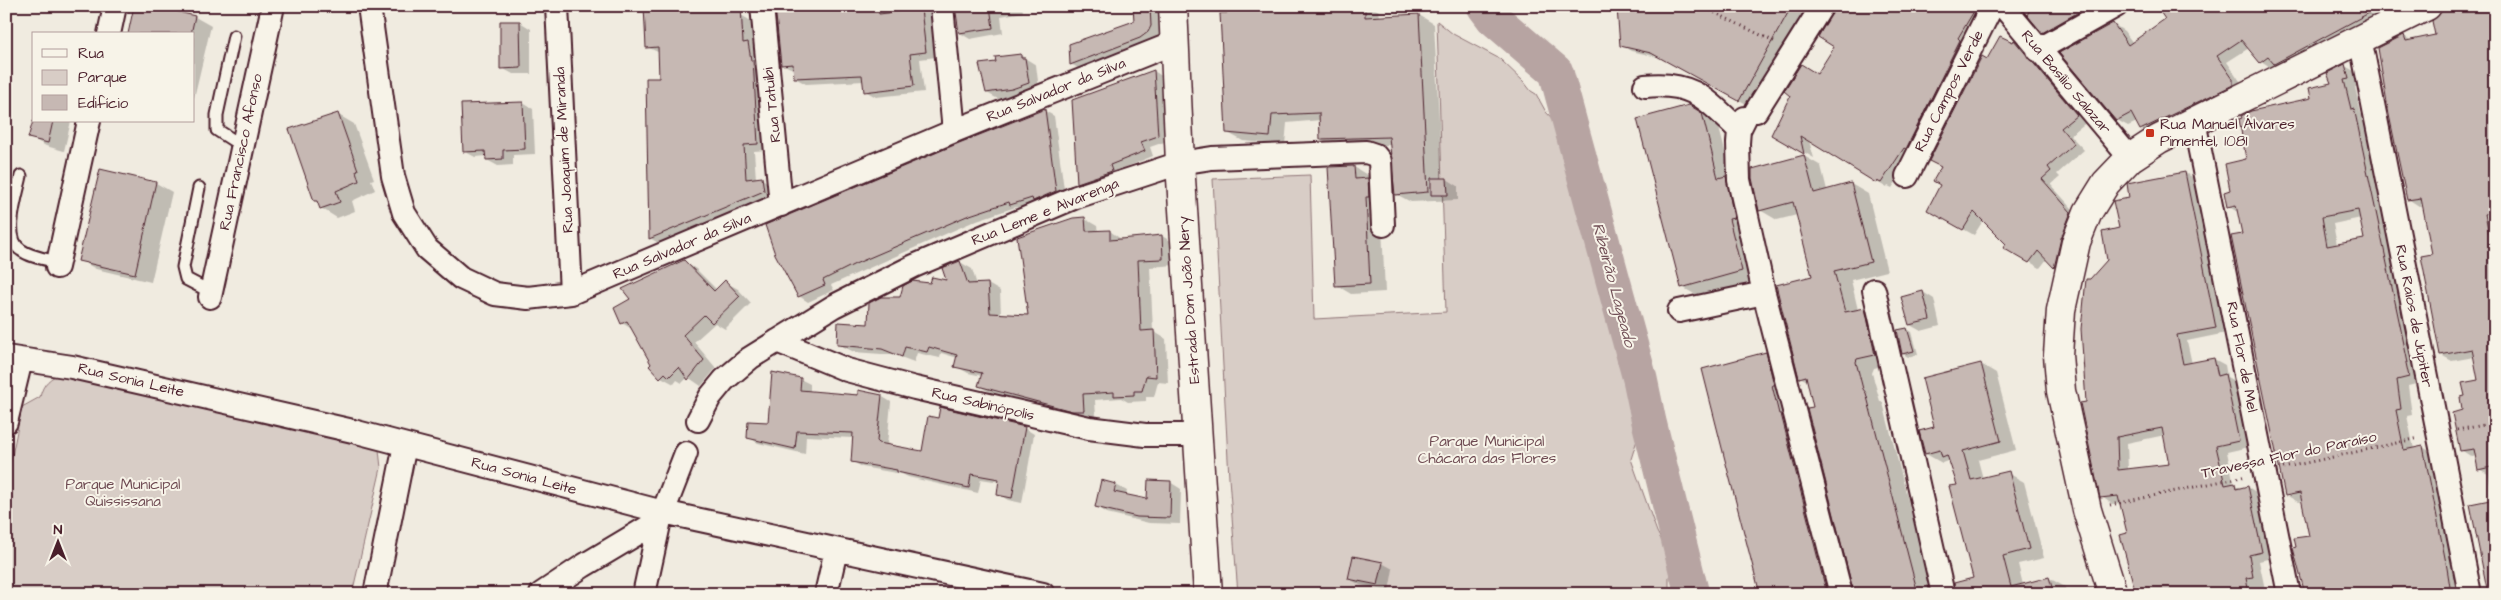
<svg xmlns="http://www.w3.org/2000/svg" width="2501" height="600" font-family="'Architects Daughter',sans-serif">
  <style>
    .green { fill: #d8cdc6; stroke: #917678 }
    .shadow { fill: #0003; fill-rule: evenodd }
    .lines { fill: none; stroke-linecap: round; stroke-linejoin: round }
    .river { stroke: #b7a4a2; stroke-width: 35 }
    .building { fill: #c6b8b3; stroke: #4a1f2b; fill-rule: evenodd }
    .service-casing { stroke: #4a1f2b; stroke-width: 15 }
    .minor-casing { stroke: #4a1f2b; stroke-width: 26 }
    .tertiary-casing { stroke: #4a1f2b; stroke-width: 31 }
    .primary-casing { stroke: #4a1f2b; stroke-width: 31 }
    .path { stroke: #4a1f2b; stroke-width: 3; stroke-dasharray: 1 4; stroke-linecap: butt }
    .service { stroke: #f7f3e8; stroke-width: 11 }
    .minor { stroke: #f7f3e8; stroke-width: 22 }
    .tertiary { stroke: #f7f3e8; stroke-width: 28 }
    .primary { stroke: #f7f3e8; stroke-width: 28 }
    .poi-dot { fill: #c8321e; stroke: #f7f3e8; stroke-width: 2 }
    .labels { text-anchor: middle; dominant-baseline: central; stroke-width: 4; stroke-linejoin: round; paint-order: stroke }
    .street-label { font-size: 15px; fill: #4a1f2b; stroke: #f7f3e8 }
    .poi-label { font-size: 15px; fill: #4a1f2b; stroke: #f7f3e8; text-anchor: start }
    .park-label { font-size: 15px; fill: #6e4a52; stroke: #f7f3e8 }
    .water-label { font-size: 16px; font-style: italic; fill: #704e55; stroke: #f7f3e8 }
  </style>
  <rect width="100%" height="100%" fill="#f0ebe0"/>
  <filter id="ink" filterUnits="userSpaceOnUse"><feTurbulence type="fractalNoise" baseFrequency=".02" numOctaves="2"/><feDisplacementMap in="SourceGraphic" scale="10" xChannelSelector="R" yChannelSelector="G"/><feConvolveMatrix kernelMatrix="1 2 1 2 8 2 1 2 1" color-interpolation-filters="sRGB"/></filter>
  <g filter="url(#ink)">
    <path class="green" d="M1437,21L1453,34L1500,59L1524,82L1531,91L1536,94L1546,112L1560,127L1578,175L1591,246L1595,252L1596,271L1604,294L1616,341L1637,374L1639,406L1648,424L1637,440L1631,459L1657,532L1669,554L1672,570L1669,577V594H1238L1229,478L1213,179L1310,175L1314,319L1446,312Z
      M63,372L366,443L379,450L381,468L352,594H6V485L22,407L40,397C43,383 50,378 63,372Z"/>
    <path class="shadow" d="M776,6H932L936,57L920,59L924,92L876,97L865,91L864,81L806,84L795,78V70L782,64Z
      M956,6H1022L1023,12L1001,16L1003,33L970,39L960,33Z
      M1135,6H1163L1162,40L1085,72L1071,64L1135,22Z
      M1221,6H1371L1379,11L1380,17L1419,15L1434,24L1442,179H1447L1458,186V200L1411,202L1396,194L1391,145L1336,147L1321,139V120L1287,123L1285,145L1243,141L1228,133Z
      M1638,6H1806L1750,106L1662,58L1631,51L1621,45Z
      M1835,6H1991L1915,153L1892,188L1888,186L1887,188L1809,141L1814,158L1773,134L1818,75L1836,47Z
      M2023,6H2113L2054,38L2043,32Z
      M2158,6H2401L2286,70L2277,65L2272,69L2261,62L2249,48L2227,62L2244,87L2152,136L2141,129L2137,122L2128,126L2117,120L2113,24L2124,31L2133,43L2167,19Z
      M2455,6H2495V594H2488L2472,505L2493,500L2488,474L2479,469L2477,456L2472,457L2461,450L2466,397L2479,381L2474,357L2452,361L2441,355L2434,255L2424,205L2419,206L2408,199L2404,36L2412,41L2437,36Z
      M741,15L751,21L753,47L758,50L768,150L754,151L756,179H762L772,185L774,197L660,244L650,238L661,79L660,53L647,47Z
      M195,17L211,26L194,98V34H129Z
      M520,22L531,29V74H513L502,68Z
      M2014,41L2024,47L2087,122L2070,135L2084,150L2057,174L2060,177L2051,185L2081,218L2065,273L2047,259L2040,268L2005,247L2008,244L1984,219L1974,235L1929,210L1941,184L1942,167L1988,61Z
      M1020,55L1036,65L1039,89L1024,95L998,99L987,93L997,63Z
      M2345,66L2356,72L2360,86L2355,87L2361,114L2366,116L2420,383L2408,386L2412,415L2407,416L2414,449L2423,447L2434,454L2461,594H2306L2311,537L2303,501L2298,502L2286,495L2244,234L2239,213L2228,206L2231,191L2248,160L2313,99L2332,84ZM2361,218L2365,240L2337,245L2333,224Z
      M1154,71L1163,77L1167,141L1150,147L1153,156L1119,170L1121,176L1087,187L1078,182Z
      M523,103L533,109L535,154L513,155V165L498,166L487,160V156L475,157L464,151Z
      M1689,106L1718,124L1758,280L1698,296L1682,287Z
      M1045,111L1054,116L1065,196L1020,209L1016,207L977,220L831,285L834,290L808,302L799,296L959,144Z
      M337,114L354,124L374,179L371,180L375,190L352,201L355,211L337,218L321,208L316,201Z
      M34,121H71L64,151L46,146L30,137Z
      M1804,156L1821,166L1827,190L1851,184L1868,194L1887,271L1851,280L1858,310L1864,309L1881,319L1891,364L1874,368L1872,373L1880,401L1883,403L1932,594H1855L1809,382L1800,377L1813,276L1797,215L1777,220L1760,210Z
      M1354,167L1369,176V180L1383,188L1381,205L1385,292L1351,294L1336,285Z
      M2185,173L2196,179L2226,333L2187,341L2192,364L2214,359L2225,365L2227,377L2236,382L2249,447L2227,452L2234,484L2242,489L2248,487L2259,494L2272,558L2259,561L2266,594H2137L2129,534L2121,503L2112,504L2102,497L2087,403L2091,280L2109,260L2130,199ZM2165,435L2171,465L2128,470L2127,443Z
      M156,183L172,192L151,282L96,269L80,260Z
      M1085,219L1097,226L1098,232L1110,231L1122,240L1162,236L1174,243L1175,265L1150,267L1153,331L1166,339L1168,383L1158,382L1154,397H1146V401L1128,402L1121,398L1095,400L1096,417H1085L991,393L979,386L982,376L968,373L956,366L958,358L941,353L940,358L917,353L914,362L895,355L854,352L838,344L870,325L901,298L931,285L948,282L960,262L972,269L977,285L988,284L1000,291L1001,315L1029,317Z
      M684,262L696,269L717,290L725,282L738,289L751,303L725,329L715,323L694,342L716,368L701,386L688,377L682,383L677,380L674,384L661,377L651,366L653,364L632,329L622,323L632,300Z
      M1923,292L1934,299L1940,326L1921,331L1910,325Z
      M1907,329L1912,332L1918,354L1908,357L1903,354Z
      M1765,354L1782,363L1841,594H1761Z
      M1981,364L1996,373L2016,450L1978,460L1983,479L2008,473L2024,482L2044,558L2018,564L2023,585L2049,578L2065,587L2066,594H1956L1974,579L1958,485L1950,460L1942,463L1926,454L1936,428Z
      M800,379L810,384V392L881,396L891,402L887,446L923,453L1024,428L1034,434L1022,503L1008,500L998,494L1000,482L981,479L978,493L908,477L902,474L862,467L852,461L854,438L806,436L805,454L758,443L748,437L769,424Z
      M1102,482L1116,485L1127,491L1126,496L1149,501L1170,482L1181,489L1180,524L1149,523L1107,513L1096,506Z
      M1382,563L1393,569L1389,591L1360,585L1350,579Z"/>
    <g class="lines">
      <path class="river" d="M1484,6L1493,18L1556,72L1640,379L1649,422L1692,594"/>
    </g>
    <path class="building" d="M134,6H154L195,16L191,34H128Z
      M644,6H741L743,43L748,42L751,60H753L758,144L744,145L746,179L762,177L764,191L649,239L646,78H659L658,47L646,48Z
      M775,6H878L879,14L921,9L926,52L910,54L914,86L864,92L862,75L794,78L793,64L781,65Z
      M955,6H990L993,28L959,33Z
      M1133,6H1150L1151,26L1148,32L1140,38L1070,65L1069,44L1134,21Z
      M1227,6H1365V17L1419,14L1428,192L1395,195L1389,137L1320,139L1319,113L1272,115L1270,137L1226,133L1220,13H1227Z
      M1628,6H1780L1789,11L1739,101L1651,53L1620,46L1617,8Z
      M1835,6H1977L1958,38L1960,40L1906,149L1904,148L1881,183L1877,181L1876,183L1800,136L1804,154L1771,135L1790,96L1784,91L1801,64L1817,74L1834,47L1818,37Z
      M2032,6H2089L2042,33L2027,15Z
      M2156,6H2382L2274,64L2268,57L2260,63L2241,40L2217,56L2233,79V85L2140,130L2131,113L2116,121L2059,53L2113,23L2128,45L2165,19Z
      M2452,6H2489L2491,12H2495V212L2485,214L2491,243L2495,242V466L2478,470L2474,449L2460,451L2452,413L2462,410L2460,397L2465,396L2462,383L2478,380L2472,349L2440,355L2421,256L2432,254L2421,198L2407,200L2389,115L2378,48L2404,35L2406,41L2435,35L2432,21L2441,12Z
      M500,21H520L521,68L500,69Z
      M2000,36L2013,42L2014,40L2077,115L2061,128L2074,144L2048,167L2051,171L2042,179L2071,212L2061,238L2054,268L2038,251L2029,263L2003,248L2006,244L1974,212L1963,230L1927,210L1940,185L1933,181L1941,167L1929,161L1982,56L1987,59Z
      M1021,54V58H1025L1029,83L1012,89L986,93L979,64L996,62L995,57Z
      M2345,64L2349,79L2344,80L2351,109L2354,108L2408,363H2406L2409,377L2397,380L2401,409L2396,410L2404,450L2423,446L2447,568L2450,587L2417,594H2305L2293,548L2296,547L2294,538L2309,536L2300,493L2285,496L2231,236L2242,234L2236,205L2227,207L2224,192L2230,190L2225,164L2246,159L2239,119L2242,118L2241,116L2251,111L2311,98L2309,88L2331,83L2327,73ZM2358,210L2364,239L2327,246L2322,217Z
      M1154,70L1158,136L1141,142L1145,151L1110,165L1112,171L1077,183L1072,100Z
      M523,102L525,149L503,150V159L486,160L485,151L463,152L461,104Z
      M1689,105L1702,113L1718,178L1726,176L1734,218L1729,219L1742,271L1681,288L1637,119Z
      M1045,109L1056,191L1033,201L1032,198L1010,205L1009,202L967,216L855,264L823,280L825,285L798,297L775,254L765,225L959,143Z
      M338,113L358,170L356,171L359,181L336,191L340,202L320,209L317,201H314L289,129Z
      M33,121H53L48,143L28,138Z
      M1804,155L1814,193L1851,183L1871,262L1834,271L1845,312L1865,308L1875,355L1857,359L1856,362L1863,389L1866,393L1918,594H1854L1807,408L1813,407L1806,376L1799,378L1776,285L1812,276L1793,202L1759,211L1752,178V169Z
      M1354,166L1355,179L1368,178L1369,197H1366L1370,284L1335,286L1328,167Z
      M100,169L156,182L135,274L78,261Z
      M2185,172L2216,328L2177,335L2183,364L2214,358L2218,376L2225,374L2239,441L2216,446L2225,485L2235,483L2236,489L2248,486L2262,552L2249,555L2253,577L2246,578L2249,594H2136L2120,535L2127,533L2118,496L2100,498L2080,403L2086,402L2081,329L2086,279H2090L2107,260L2102,232L2119,228L2113,201L2129,198L2127,183ZM2162,428L2169,464L2118,470L2117,437Z
      M1431,178H1447L1448,195H1431Z
      M1085,217L1086,231L1110,230V240L1162,235L1163,259L1138,260L1141,331L1154,330L1156,377L1146,376L1142,391H1134V395L1114,396V392L1083,394L1084,411H1072L978,386L982,373L954,367L957,355L929,347L927,352L905,347L902,357L882,349L837,345L838,322L868,324L869,303L881,297H900L903,286L912,281L930,283L932,277L946,280L942,268L960,261L968,284L988,283L990,313L1028,315L1017,237L1073,218Z
      M684,260L714,291L725,280L740,296L712,323L704,315L683,335L704,360L688,380L679,367L669,377L665,373L660,378L649,366L651,364L627,321L621,324L614,308L630,299L622,289Z
      M1923,291L1930,320L1909,325L1901,297Z
      M1907,328L1914,351L1902,354L1897,330Z
      M1766,352L1774,385H1772L1779,414H1781L1827,594H1760L1725,460L1702,369Z
      M1981,363L2001,441L1963,451L1971,480L2009,471L2029,549L2003,556L2011,587L2049,577L2054,594H1956L1954,583L1973,578L1949,486L1957,485L1947,455L1942,457L1940,450L1925,454L1919,431L1934,427L1922,378Z
      M772,372L801,378L800,390L858,395V390L882,395L877,441L879,443L922,451L928,416L938,418L940,407L1025,427L1012,498L997,495L999,479L971,474L969,488L897,472V470L851,462L853,433L797,431L795,449L747,438L748,421L768,422Z
      M1101,480L1116,484L1114,492L1147,499L1148,480L1171,481L1170,518L1137,517L1095,507Z
      M2495,499V589H2487L2470,504Z
      M1353,556L1383,562L1378,585L1348,579Z"/>
    <g class="lines">
      <defs>
        <path id="service" d="M234,36L217,115V130L242,146
          M21,176C17,195 2,238 21,250C30,257 46,259 58,262
          M199,188L183,267L186,279L211,292"/>
        <path id="minor" d="M369,6L393,176L404,213L427,249L461,278L495,294L528,298L571,293L954,131L1174,43
          M557,6L571,293
          M762,6L781,205
          M942,6L954,131
          M2003,6L2130,158
          M109,34L115,6
          M2360,38L2470,594
          M2038,50L2116,6
          M1645,86C1693,81 1707,100 1739,130
          M1756,111L1822,6
          M1745,118L1739,130L1738,143L1739,180L1764,293L1841,594
          M2194,121L2289,594
          M1907,176L1992,6
          M57,267L89,121
          M1874,290L1943,594
          M210,297L273,6
          M1679,311L1764,293
          M777,341L847,370L915,388L1089,428L1145,435H1197
          M6,357L72,367L353,431L663,512L1043,594
          M698,420L710,397L724,380L750,358L834,306L914,266L1076,197L1180,163L1212,158L1366,152L1375,155L1380,161L1383,225
          M6,422L21,360
          M375,594L405,445
          M541,594L583,566L660,520
          M644,594L660,520L686,453
          M826,594L836,550"/>
        <path id="tertiary" d="M2113,594L2087,510L2061,391L2058,355L2061,310L2076,242L2088,212L2106,183L2130,158L2159,139L2427,6"/>
        <path id="primary" d="M1173,6L1180,163L1208,594"/>
      </defs>
      <use href="#service" class="service-casing"/>
      <use href="#minor" class="minor-casing"/>
      <use href="#tertiary" class="tertiary-casing"/>
      <use href="#primary" class="primary-casing"/>
      <path class="path" d="M1701,6L1775,42
        M2457,430L2495,423
        M2283,468L2419,438
        M2110,505L2246,476"/>
      <use href="#service" class="service"/>
      <use href="#minor" class="minor"/>
      <use href="#tertiary" class="tertiary"/>
      <use href="#primary" class="primary"/>
    </g>
  </g>
  <rect class="poi-dot" x="2145" y="128" width="10" height="10" rx="2.5"/>
  <g class="labels">
    <g class="street-label">
      <text transform="translate(2066 82) rotate(50)">Rua Basílio Salazar</text>
      <text transform="translate(1056 90) rotate(-22)">Rua Salvador da Silva</text>
      <text transform="translate(1949 91) rotate(-63)">Rua Campos Verde</text>
      <text transform="translate(772 105) rotate(-96)">Rua Tatuibi</text>
      <text transform="translate(564 150) rotate(-93)">Rua Joaquim de Miranda</text>
      <text transform="translate(241 152) rotate(-78)">Rua Francisco Afonso</text>
      <text transform="translate(1045 212) rotate(-22)">Rua Leme e Alvarenga</text>
      <text transform="translate(682 246) rotate(-23)">Rua Salvador da Silva</text>
      <text transform="translate(1189 300) rotate(-94)">Estrada Dom João Nery</text>
      <text transform="translate(2414 316) rotate(79)">Rua Raios de Júpiter</text>
      <text transform="translate(2242 357) rotate(79)">Rua Flor de Mel</text>
      <text transform="translate(131 380) rotate(13)">Rua Sonia Leite</text>
      <text transform="translate(983 404) rotate(13)">Rua Sabinópolis</text>
      <text transform="translate(2289 455) rotate(-12)">Travessa Flor do Paraíso</text>
      <text transform="translate(524 476) rotate(15)">Rua Sonia Leite</text>
    </g>
    <g class="poi-label">
      <text x="2160" y="124">Rua Manuel Álvares<tspan x="2160" dy="17">Pimentel, 1081</tspan></text>
    </g>
    <g class="park-label">
      <text x="1487" y="441">Parque Municipal<tspan x="1487" dy="17">Chácara das Flores</tspan></text>
      <text x="123" y="484">Parque Municipal<tspan x="123" dy="17">Quississana</tspan></text>
    </g>
    <g class="water-label">
      <text transform="translate(1614 285) rotate(75)">Ribeirão Lageado</text>
    </g>
  </g>
  <rect width="2501" height="600" fill="none" stroke="#f7f3e8" stroke-width="25"/>
  <rect x="12" y="12" width="2476" height="575" fill="none" stroke="#4a1f2b" stroke-width="2" filter="url(#ink)"/>
  <rect x="32" y="32" width="162" height="90" fill="#f7f3e8" stroke="#b29e9c"/>
  <rect x="42" y="49" width="25" height="8" fill="#f7f3e8" stroke="#b29e9c"/>
  <text x="78" y="58" font-size="15" fill="#4a1f2b">Rua</text>
  <rect x="42" y="70" width="25" height="15" fill="#d8cdc6" stroke="#b29e9c"/>
  <text x="78" y="82" font-size="15" fill="#4a1f2b">Parque</text>
  <rect x="42" y="95" width="25" height="15" fill="#c6b8b3" stroke="#b29e9c"/>
  <text x="78" y="108" font-size="15" fill="#4a1f2b">Edifício</text>
  <g transform="translate(58 542)" stroke="#f7f3e8" stroke-width="4" paint-order="stroke">
  <path d="M0-4L9 19L0 12L-9 19Z" fill="#4a1f2b"/>
  <text y="-8" font-size="14" font-weight="bold" text-anchor="middle" fill="#4a1f2b">N</text>
  </g>
</svg>
